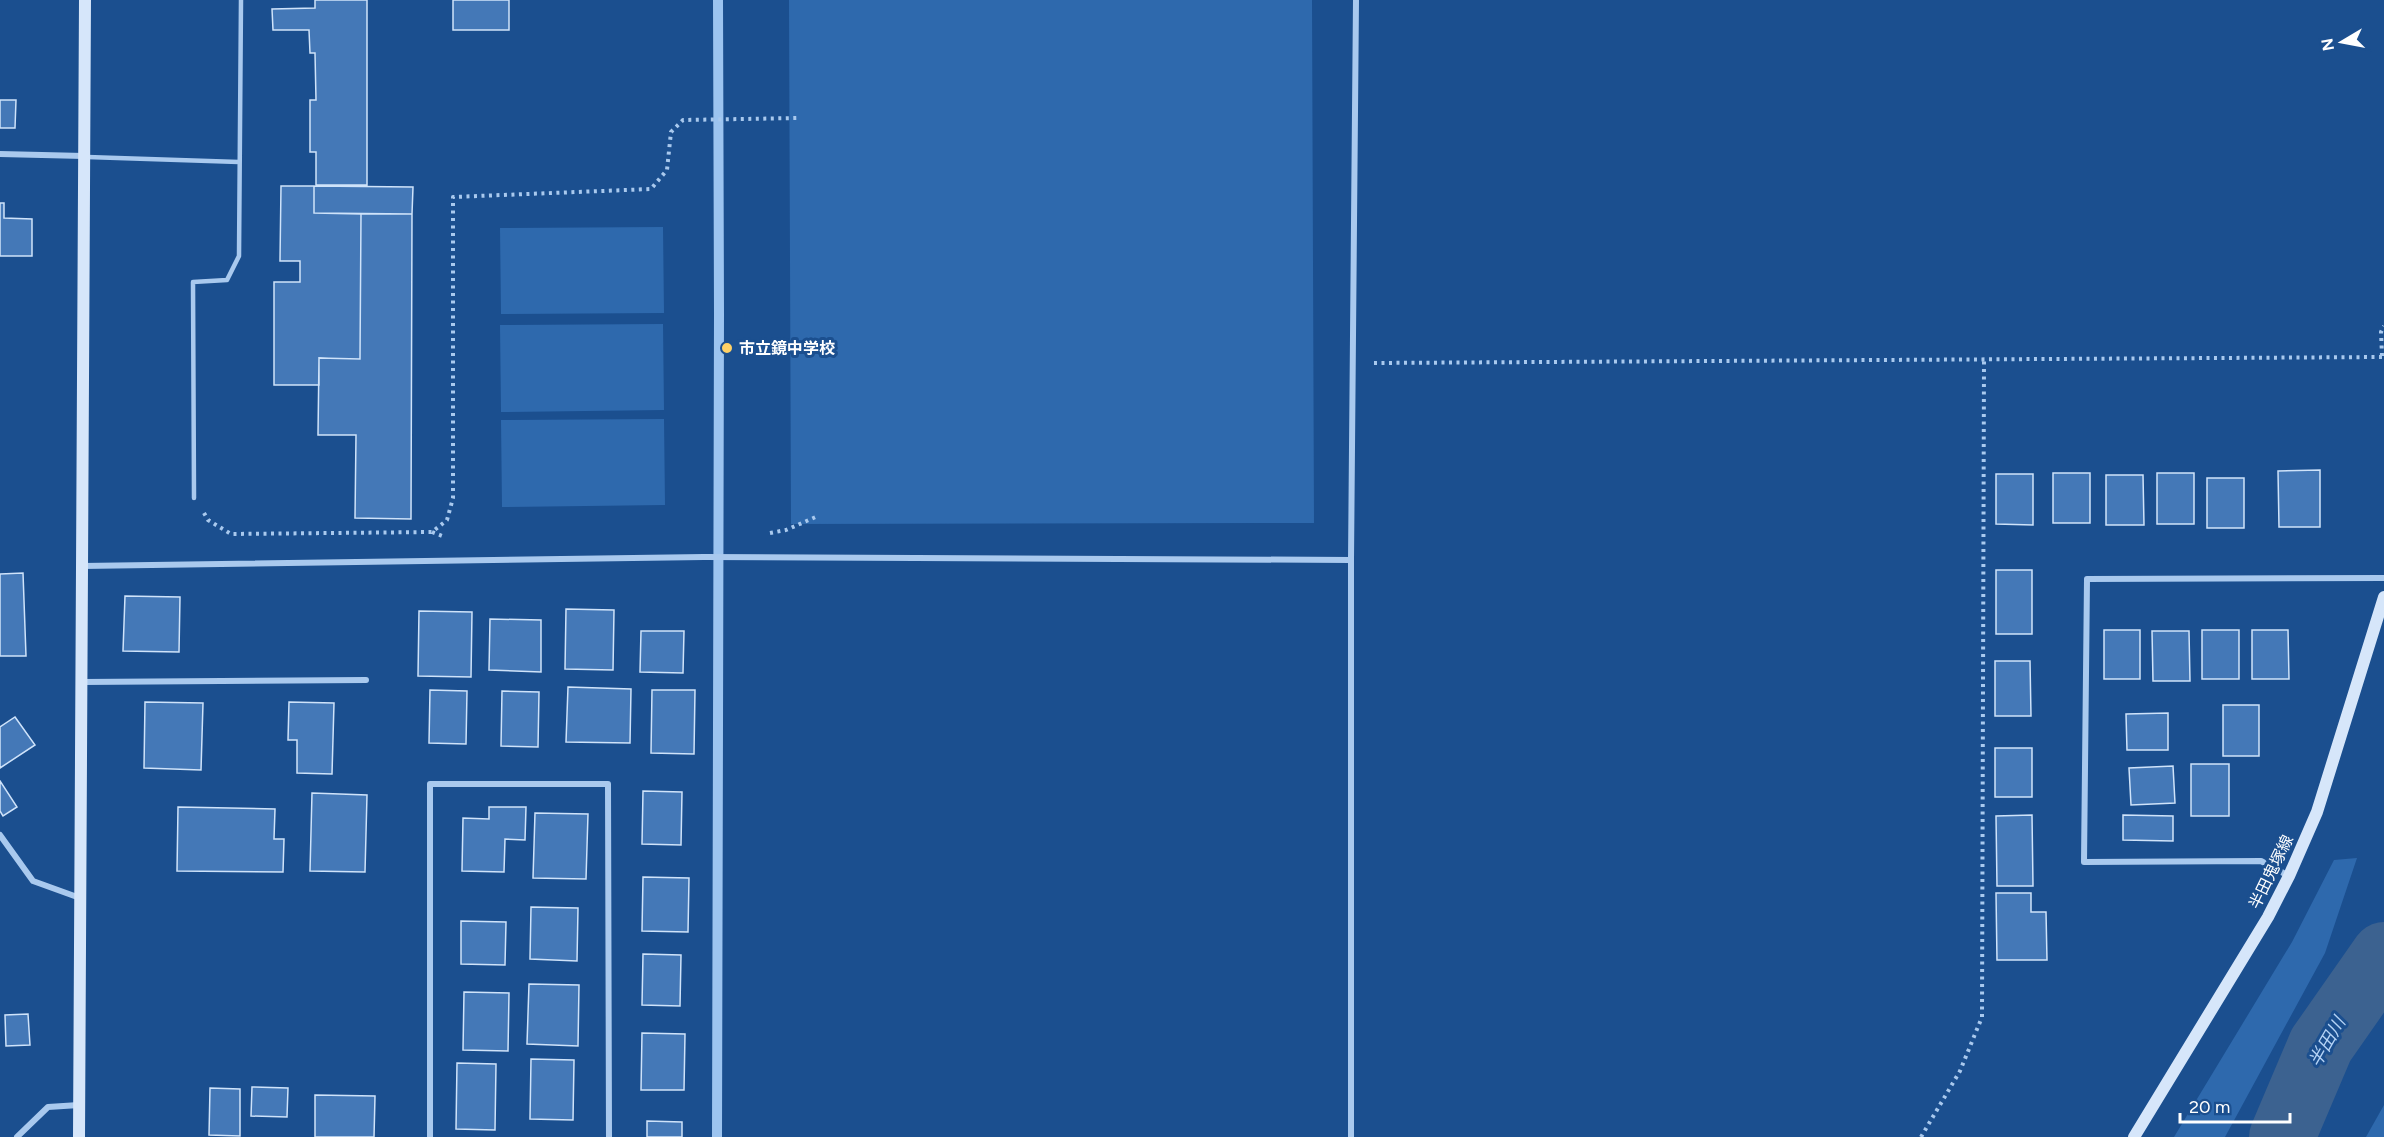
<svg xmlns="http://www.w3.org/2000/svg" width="2384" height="1137" font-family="Figtree,'Noto Sans JP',sans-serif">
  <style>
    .green { fill: #2e69ad }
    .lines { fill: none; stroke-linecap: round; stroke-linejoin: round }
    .stream { stroke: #9cc4f0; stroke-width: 10 }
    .river { stroke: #3c6290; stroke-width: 66 }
    .building { fill: #4478b7; stroke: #cfe3fa; stroke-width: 1.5 }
    .path { stroke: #a9c9ee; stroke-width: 4; stroke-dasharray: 3 4.5; stroke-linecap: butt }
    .lane { stroke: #a9c9ee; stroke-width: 4.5 }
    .street { stroke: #a9c9ee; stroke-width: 6 }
    .secondary { stroke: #d6e6fa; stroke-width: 12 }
    .poi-dot { fill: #ffd166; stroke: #1b4f8f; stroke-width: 2 }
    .labels { text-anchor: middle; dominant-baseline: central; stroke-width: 6; stroke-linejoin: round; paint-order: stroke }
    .poi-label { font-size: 16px; font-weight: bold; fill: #fff; stroke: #1b4f8f; text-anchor: start }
    .street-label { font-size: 16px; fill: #fff; stroke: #1b4f8f }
    .water-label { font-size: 18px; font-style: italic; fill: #b5d3f5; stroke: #1b4f8f }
  </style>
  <rect width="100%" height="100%" fill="#1b4f8f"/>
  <path class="green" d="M789,0H1312L1314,523L791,524Z
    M663,227L664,313L501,314L500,228Z
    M663,324L664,410L501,412L500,325Z
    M664,419L665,505L502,507L501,420Z
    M2357,858L2325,953L2225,1137H2174L2292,942L2334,860Z
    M2384,1105V1137H2366Z"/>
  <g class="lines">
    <path class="stream" d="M717,1137L719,314L718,0"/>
    <path class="river" d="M2282,1137L2321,1045L2384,955"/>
  </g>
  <path class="building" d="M315,0H367V185H316V152H310V100H316L315,53H310L309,30H273L272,9L315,8Z
    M453,0H509V30H453Z
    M0,100H16L15,128H0Z
    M281,186H314V213L361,214L360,359L319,358V385H274V282H300V261H280Z
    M314,186L413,187L412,214L314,213Z
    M0,203H4V218L32,219V256H0Z
    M361,214H412L411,519L355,518L356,435H318L319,358L360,359Z
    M2320,470V527H2279L2278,471Z
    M2053,473H2090V523H2053Z
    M2157,473H2194V524H2157Z
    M1996,474H2033V525L1996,524Z
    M2106,475H2143L2144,525H2106Z
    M2207,478H2244V528H2207Z
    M1996,570H2032V634H1996Z
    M23,573L26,656H0V574Z
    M125,596L180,597L179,652L123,651Z
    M566,609L614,610L613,670L565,669Z
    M419,611L472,612L471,677L418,676Z
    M490,619L541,620V672L489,670Z
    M2104,630H2140V679H2104Z
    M2202,630H2239V679H2202Z
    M2252,630H2288L2289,679H2252Z
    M641,631H684L683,673L640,672Z
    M2152,631H2189L2190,681H2153Z
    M1995,661H2030L2031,716H1995Z
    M568,687L631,689L630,743L566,742Z
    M430,690L467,691L466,744L429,743Z
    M652,690H695L694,754L651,753Z
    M502,691L539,692L538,747L501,746Z
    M145,702L203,703L201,770L144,768Z
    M289,702L334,703L332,774L297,773V740H288Z
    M2223,705H2259V756H2223Z
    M2168,713V750H2127L2126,714Z
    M15,717L35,745L0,768V727Z
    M1995,748H2032V797H1995Z
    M2191,764H2229V816H2191Z
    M2173,766L2175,803L2131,805L2129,768Z
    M0,781L17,807L3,816L0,811Z
    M643,791L682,792L681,845L642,844Z
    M312,793L367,795L365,872L310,871Z
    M178,807L275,809L274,839H284L283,872L177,871Z
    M489,807H526L525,840L505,839L504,872L462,871L463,818L489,819Z
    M535,813L588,814L586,879L533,878Z
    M2032,815L2033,886H1997L1996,816Z
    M2123,815L2173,816V841L2123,840Z
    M643,877L689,878L688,932L642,931Z
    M1996,893H2031V912H2046L2047,960H1997Z
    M531,907L578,908L577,961L530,959Z
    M461,921L506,922L505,965L461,964Z
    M643,954L681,955L680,1006L642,1005Z
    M529,984L579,985L578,1046L527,1044Z
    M464,992L509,993L508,1051L463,1050Z
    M28,1014L30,1045L6,1046L5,1015Z
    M642,1033L685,1034L684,1090H641Z
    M531,1059L574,1060L573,1120L530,1119Z
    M457,1063L496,1064L495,1130L456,1129Z
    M252,1087L288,1088L287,1117L251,1116Z
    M210,1088L240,1089V1136L209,1135Z
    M315,1095L375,1096L374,1137H315Z
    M647,1121L682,1122V1137H647Z"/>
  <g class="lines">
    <path class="path" d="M2382,356L2381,332L2384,326
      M1374,363L2384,357
      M204,513L208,520L231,534L432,532L447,520L453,498V197L651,189L667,170L671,132L683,120L800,118
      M432,532L445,537
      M770,533L786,530L818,516
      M1921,1137L1960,1071L1982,1017L1984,359"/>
    <path class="lane" d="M87,157L239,162
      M194,498L193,282L227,280L239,256L241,0"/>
    <path class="street" d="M0,154L84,156
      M82,566L704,557L1351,560
      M82,682L366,680
      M0,835L33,881L80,898
      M2289,876L2261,861L2084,862L2087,579L2384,578
      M17,1137L48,1107L79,1105
      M430,1137V784H608L609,1137
      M1351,1137V560L1356,0"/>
    <path class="secondary" d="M79,1137L85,0
      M2134,1137L2268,917L2289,876L2317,812L2384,597"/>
  </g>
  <circle class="poi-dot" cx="727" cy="348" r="6"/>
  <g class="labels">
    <g class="poi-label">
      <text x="739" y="348">市立鏡中学校</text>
    </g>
    <g class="street-label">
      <text transform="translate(2271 872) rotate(-64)">半田鬼塚線</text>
    </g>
    <g class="water-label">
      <text transform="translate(2327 1042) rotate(-60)">半田川</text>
    </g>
  </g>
  <g transform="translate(2342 42) rotate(260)" stroke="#1b4f8f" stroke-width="4.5" paint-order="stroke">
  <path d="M0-4.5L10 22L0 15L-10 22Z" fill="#ffffff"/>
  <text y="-9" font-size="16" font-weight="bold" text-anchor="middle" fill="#ffffff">N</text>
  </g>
  <path d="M2180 1113v9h110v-9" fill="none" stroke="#ffffff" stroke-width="3"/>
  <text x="2189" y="1113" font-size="18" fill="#ffffff" stroke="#1b4f8f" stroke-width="4.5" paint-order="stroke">20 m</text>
</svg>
